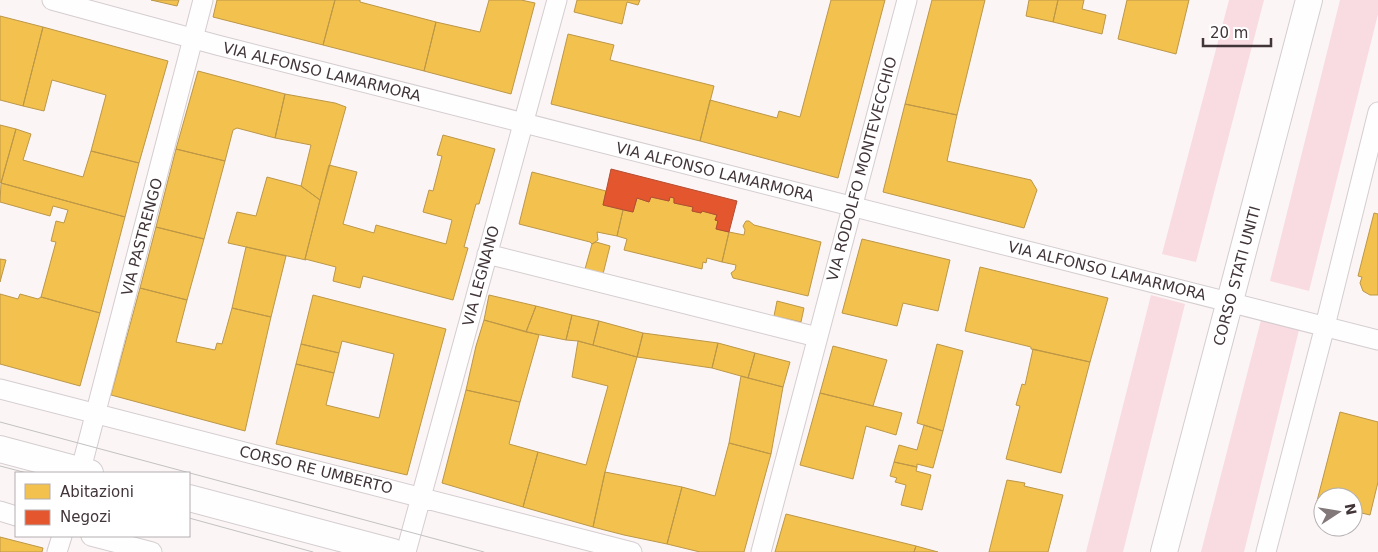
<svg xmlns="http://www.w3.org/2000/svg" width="1378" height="552" font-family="'DejaVu Sans',sans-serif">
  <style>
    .green { fill: #f9dbe2 }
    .homes { fill: #f2c14e; stroke: #bd9747 }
    .shops { fill: #e4572e; stroke: #b34d31 }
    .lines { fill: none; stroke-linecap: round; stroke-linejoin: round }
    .street-casing { stroke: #d5cdcf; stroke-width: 21 }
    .secondary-casing { stroke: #d5cdcf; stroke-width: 28 }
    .street { stroke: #fefefe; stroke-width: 19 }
    .secondary { stroke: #fefefe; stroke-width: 26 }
    .tram { stroke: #c3c1c1; stroke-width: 1 }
    .labels { text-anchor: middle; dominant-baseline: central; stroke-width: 5; stroke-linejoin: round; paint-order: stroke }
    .street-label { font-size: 15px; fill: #413538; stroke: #fff }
  </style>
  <rect width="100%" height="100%" fill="#fbf5f6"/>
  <path class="green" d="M1229,0H1264L1196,262L1162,254Z
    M1340,0H1378V14L1309,291L1270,281Z
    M1151,295L1185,304L1123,552H1086Z
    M1261,320L1299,330L1244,552H1201Z"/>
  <path class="homes" d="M151,0H179L177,6Z
    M217,0H335L323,45L213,17Z
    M335,0H360V2L436,22L424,71L323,45Z
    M489,0H521L535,3L511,94L424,71L436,22L480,32Z
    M577,0H640L638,5L627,2L622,24L574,12Z
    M831,0H885L838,178L700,141L710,100L777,118L779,111L800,117Z
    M932,0H985L957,115L905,104Z
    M1029,0H1058L1053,22L1026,16Z
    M1058,0H1084L1082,9L1106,15L1102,34L1053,22Z
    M1127,0H1189L1176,54L1118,39Z
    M0,16L43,27L23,106L0,100Z
    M43,27L168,61L139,163L91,151L106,95L52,80L44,111L23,106Z
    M568,34L614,45L610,60L714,86L700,141L551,104Z
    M198,71L285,94L275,138L237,128L233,130L225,161L176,149Z
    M285,94L335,103L346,107L320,200L301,186L311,145L275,138Z
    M905,104L957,115L947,161L1031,180L1037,190L1024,228L883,192Z
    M0,125L16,129L1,183L0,182Z
    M16,129L31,134L23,160L83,177L91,151L139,163L125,217L1,183Z
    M443,135L495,149L479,204H476L464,247L468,248L453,300L363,276L360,288L333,281L336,267L305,259L329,165L357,172L343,224L374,233L376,225L446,244L452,220L423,212L429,190L433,191L442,156L437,155Z
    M176,149L225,161L204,239L156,227Z
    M532,172L606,191L603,205L623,210L617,236L597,232L598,240L592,244L590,242L519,224Z
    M267,177L301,186L320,200L305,259L306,260L228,243L237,212L256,216Z
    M1,183L125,217L100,313L41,297L56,242L51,241L56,221L64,223L68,210L53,206L50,216L0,202Z
    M651,197L669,201L670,197L674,198V203L693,207L692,211L701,213L702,211L717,215L715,220L718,221L716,229L729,232L722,262L707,258L706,263L703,262L702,269L624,250L627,239L617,236L623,210L633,212L637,198L649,202Z
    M1374,213L1378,214V295H1370L1363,291L1360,283L1362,277L1358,276Z
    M746,221H749L754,225L821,242L808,296L733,278L731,273L735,270L736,265L722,262L729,232L744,235L745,230L743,226Z
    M156,227L204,239L187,300L140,288Z
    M862,239L950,260L938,311L903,303L897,326L842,313Z
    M596,242L610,246L603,274L585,269L592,244Z
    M246,247L286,256L271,317L232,308Z
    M0,259L6,260L0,282Z
    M980,267L1108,298L1090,362L1031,349V347L965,331Z
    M140,288L187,300L176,342L215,350L217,343L222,344L232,308L271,317L245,431L111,395Z
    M0,294L18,299L20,294L38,299L41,297L100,313L80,386L0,364Z
    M313,295L446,329L407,475L276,444L296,364L334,373L326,405L379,418L394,354L342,341L339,353L301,344Z
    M489,295L536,306L526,332L484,320Z
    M777,301L804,308L801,322L774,316Z
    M536,306L572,315L566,340L526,332Z
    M572,315L599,321L593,345L578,341L566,340Z
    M484,320L539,335L520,402L466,390L476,346Z
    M599,321L643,333L637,357L593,345Z
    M643,333L718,343L712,368L637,357Z
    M578,341L637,357L605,472L593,527L523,507L538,452L586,465L608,386L572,377Z
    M718,343L755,353L748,378L712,368Z
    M301,344L339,353L334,373L296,364Z
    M937,344L963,351L943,431L917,423Z
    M833,346L887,360L873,406L820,393Z
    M1033,349L1090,362L1061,473L1006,459L1020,406L1016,405L1022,384L1025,385Z
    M755,353L790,362L783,387L748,378Z
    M741,376L783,387L771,454L729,443Z
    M466,390L520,402L509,444L538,452L523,507L442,483Z
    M820,393L902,413L896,435L866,426L853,479L800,465Z
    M1340,412L1378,422V482L1370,515L1353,511V497H1323V503L1317,501Z
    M924,425L943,431L933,468L917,464V467L894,462L899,445L917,450Z
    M729,443L771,454L744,552H700L667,544L682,487L715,496Z
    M894,462L917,467L916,471L931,475L922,510L901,505L906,485L895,482L897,478L890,476Z
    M605,472L682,487L667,544L624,535L593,527Z
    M1007,480L1025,483L1024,486L1063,495L1048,552H989Z
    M786,514L916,546L914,552H775Z
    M0,537L43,548L42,552H0Z
    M916,546L938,552H914Z"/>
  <path class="shops" d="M611,169L737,201L729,232L716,229L718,221L715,220L717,215L702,211L701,213L692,211L693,207L674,203V198L670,197L669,201L651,197L649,202L637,198L633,212L603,205Z"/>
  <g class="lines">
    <defs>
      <path id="street" d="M52,0L217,45L1378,340
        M487,254L817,337
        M0,389L632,552
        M80,473L203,0
        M0,511L16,516
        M91,536L152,552
        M57,552L62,536
        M406,552L557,0
        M761,552L907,0
        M1266,552L1325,326L1378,112"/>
      <path id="secondary" d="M0,449L90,473
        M189,498L393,552
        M1164,552L1309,0"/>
    </defs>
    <use href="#street" class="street-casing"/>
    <use href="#secondary" class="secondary-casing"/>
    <use href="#street" class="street"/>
    <use href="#secondary" class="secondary"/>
    <path class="tram" d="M0,422L484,552
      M0,466L27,473
      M189,518L313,552"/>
  </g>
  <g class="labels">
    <g class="street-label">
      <text transform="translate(322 72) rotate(14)">VIA ALFONSO LAMARMORA</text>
      <text transform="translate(862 169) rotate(-75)">VIA RODOLFO MONTEVECCHIO</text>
      <text transform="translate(715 172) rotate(14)">VIA ALFONSO LAMARMORA</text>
      <text transform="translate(142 237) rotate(-75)">VIA PASTRENGO</text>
      <text transform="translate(1107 271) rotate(14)">VIA ALFONSO LAMARMORA</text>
      <text transform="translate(481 276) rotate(-75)">VIA LEGNANO</text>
      <text transform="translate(1237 276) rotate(-75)">CORSO STATI UNITI</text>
      <text transform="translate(316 470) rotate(14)">CORSO RE UMBERTO</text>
    </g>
  </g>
  <rect x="15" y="472" width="175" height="65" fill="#ffffff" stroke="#b3aeaf"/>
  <rect x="25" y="484" width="25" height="15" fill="#f2c14e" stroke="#b3aeaf"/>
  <text x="60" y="497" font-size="15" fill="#413538">Abitazioni</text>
  <rect x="25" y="510" width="25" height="15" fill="#e4572e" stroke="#b3aeaf"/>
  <text x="60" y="522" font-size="15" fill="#413538">Negozi</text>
  <g transform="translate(1338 512) rotate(78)"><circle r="24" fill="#ffffff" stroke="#b3aeaf"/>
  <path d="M0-4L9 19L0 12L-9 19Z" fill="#82787a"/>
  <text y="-8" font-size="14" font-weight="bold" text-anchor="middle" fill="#413538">N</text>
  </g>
  <path d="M1203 38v8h68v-8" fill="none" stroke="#413538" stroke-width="2.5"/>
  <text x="1210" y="38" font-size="15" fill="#413538" stroke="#ffffff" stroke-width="4" paint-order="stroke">20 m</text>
</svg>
